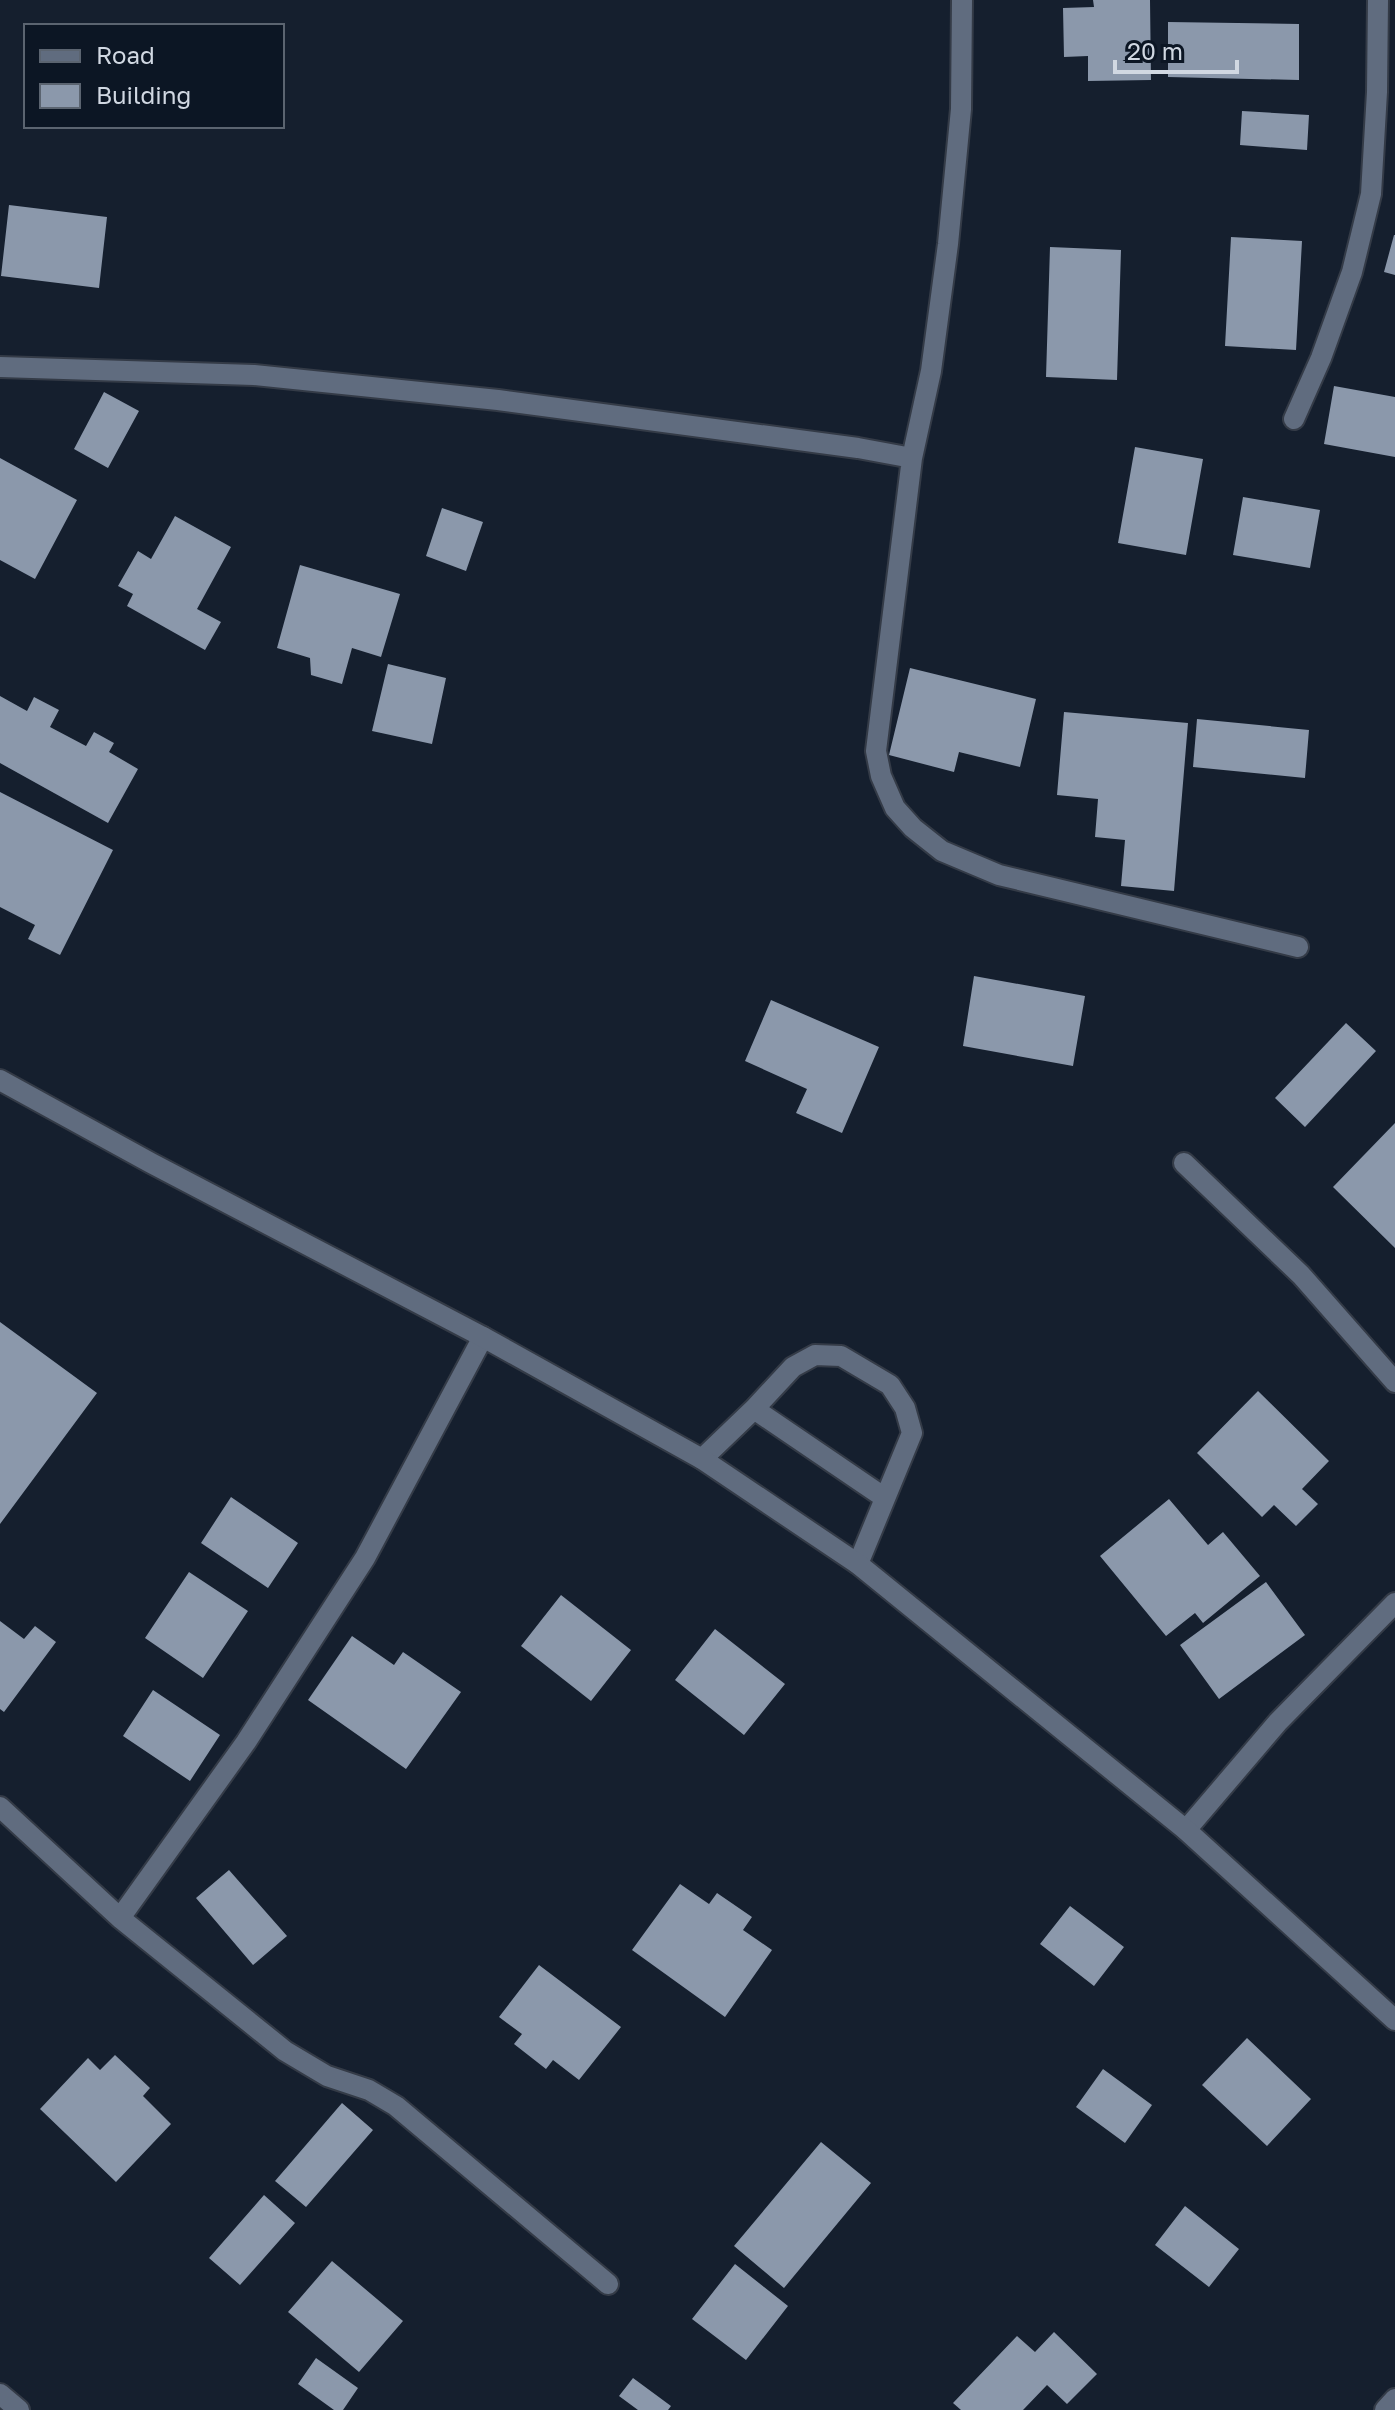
<svg xmlns="http://www.w3.org/2000/svg" width="1395" height="2410" font-family="'Golos Text',sans-serif">
  <style>
    .building { fill: #8b98ab }
    .lines { fill: none; stroke-linecap: round; stroke-linejoin: round }
    .service-casing { stroke: #343b47; stroke-width: 24 }
    .minor-casing { stroke: #343b47; stroke-width: 24 }
    .tertiary-casing { stroke: #343b47; stroke-width: 24 }
    .service { stroke: #606c7f; stroke-width: 20 }
    .minor { stroke: #606c7f; stroke-width: 20 }
    .tertiary { stroke: #606c7f; stroke-width: 20 }
  </style>
  <rect width="100%" height="100%" fill="#151f2e"/>
  <path class="building" d="M1093,0H1150L1151,80L1088,81V56L1064,57L1063,8L1094,7Z
    M1168,22L1299,24V80L1168,77Z
    M1242,111L1309,115L1307,150L1240,145Z
    M9,205L107,217L99,288L1,276Z
    M1394,235H1395V275L1384,272Z
    M1231,237L1302,241L1296,350L1225,346Z
    M1050,247L1121,250L1117,380L1046,377Z
    M1334,386L1395,397V457L1324,444Z
    M104,392L139,411L108,468L74,449Z
    M1135,447L1203,459L1186,555L1118,543Z
    M0,458L77,500L35,579L0,560Z
    M1243,497L1320,510L1310,568L1233,555Z
    M442,508L483,522L466,571L426,556Z
    M175,516L231,547L197,609L221,622L205,650L127,606L133,594L118,586L138,551L151,559Z
    M300,565L400,594L381,657L352,648L342,684L311,675L310,658L277,648Z
    M388,664L446,678L432,744L372,731Z
    M910,668L1036,699L1020,767L959,752L954,772L889,755Z
    M0,696L27,711L34,697L59,710L50,727L86,746L94,732L114,743L109,752L138,769L108,823L0,763Z
    M1064,712L1188,723L1174,891L1121,886L1125,840L1095,837L1098,799L1057,795Z
    M1197,719L1309,730L1305,778L1193,767Z
    M0,792L113,850L60,955L28,939L35,925L0,907Z
    M974,976L1085,996L1073,1066L963,1046Z
    M771,1000L879,1047L842,1133L796,1113L807,1089L745,1061Z
    M1346,1023L1376,1051L1305,1127L1275,1098Z
    M1395,1123V1248L1333,1187Z
    M0,1322L97,1393L0,1524Z
    M1258,1391L1329,1461L1302,1489L1318,1504L1296,1526L1274,1505L1262,1517L1197,1453Z
    M231,1497L298,1543L268,1588L201,1543Z
    M1169,1499L1208,1545L1223,1532L1260,1576L1203,1623L1195,1613L1166,1636L1100,1556Z
    M189,1572L248,1611L203,1678L145,1638Z
    M1266,1582L1305,1635L1219,1699L1180,1645Z
    M561,1595L631,1650L591,1701L521,1646Z
    M0,1621L24,1639L35,1626L56,1642L4,1712L0,1709Z
    M715,1629L785,1684L744,1735L675,1680Z
    M352,1636L394,1665L403,1652L461,1692L406,1769L308,1700Z
    M153,1690L220,1735L190,1781L123,1736Z
    M229,1870L287,1936L253,1965L196,1898Z
    M680,1884L709,1904L717,1893L752,1917L743,1930L772,1950L725,2017L632,1950Z
    M1070,1906L1124,1947L1094,1986L1040,1944Z
    M539,1965L621,2027L579,2080L553,2060L546,2069L514,2044L522,2034L499,2017Z
    M1247,2038L1311,2099L1267,2146L1202,2085Z
    M115,2055L150,2088L143,2096L171,2124L116,2182L40,2109L88,2058L100,2070Z
    M1103,2069L1152,2105L1125,2143L1076,2107Z
    M342,2103L373,2130L306,2207L275,2181Z
    M821,2142L871,2183L784,2288L734,2246Z
    M264,2195L295,2223L240,2285L209,2258Z
    M1185,2206L1239,2249L1209,2287L1155,2245Z
    M332,2261L403,2321L359,2372L288,2312Z
    M735,2264L788,2306L746,2360L692,2319Z
    M1054,2332L1097,2374L1067,2404L1047,2385L1023,2410H961L953,2403L1017,2336L1035,2352Z
    M316,2358L358,2388L343,2410H334L298,2384Z
    M633,2378L671,2406L668,2410H638L619,2396Z"/>
  <g class="lines">
    <defs>
      <path id="service" d="M754,1409L885,1498
        M702,1459L754,1409L793,1367L815,1355L841,1356L890,1385L905,1408L912,1433L858,1564"/>
      <path id="minor" d="M962,0L961,109L948,244L931,371L912,458L876,751L881,776L895,808L913,828L942,851L999,875L1298,947
        M0,367L254,375L498,400L858,448L912,458
        M1294,419L1321,358L1352,272L1371,194L1377,92L1378,0
        M1184,1163L1301,1275L1395,1382
        M0,1807L120,1918L285,2051L327,2076L369,2090L396,2106L608,2284
        M1186,1830L1278,1722L1395,1603
        M120,1918L246,1742L365,1558L483,1337
        M0,2394L19,2410
        M1385,2410L1395,2399"/>
      <path id="tertiary" d="M0,1080L151,1163L483,1337L702,1459L858,1564L1186,1830L1395,2020"/>
    </defs>
    <use href="#service" class="service-casing"/>
    <use href="#minor" class="minor-casing"/>
    <use href="#tertiary" class="tertiary-casing"/>
    <use href="#service" class="service"/>
    <use href="#minor" class="minor"/>
    <use href="#tertiary" class="tertiary"/>
  </g>
  <rect x="24" y="24" width="260" height="104" fill="#0c1624" stroke="#5b6470" stroke-width="2"/>
  <rect x="40" y="50" width="40" height="12" fill="#606c7f" stroke="#5b6470" stroke-width="2"/>
  <text x="96" y="64" font-size="24" fill="#d1d8e2">Road</text>
  <rect x="40" y="84" width="40" height="24" fill="#8b98ab" stroke="#5b6470" stroke-width="2"/>
  <text x="96" y="104" font-size="24" fill="#d1d8e2">Building</text>
  <path d="M1115 60v12h122v-12" fill="none" stroke="#d1d8e2" stroke-width="4"/>
  <text x="1127" y="60" font-size="24" fill="#d1d8e2" stroke="#0c1624" stroke-width="6" paint-order="stroke">20 m</text>
</svg>
